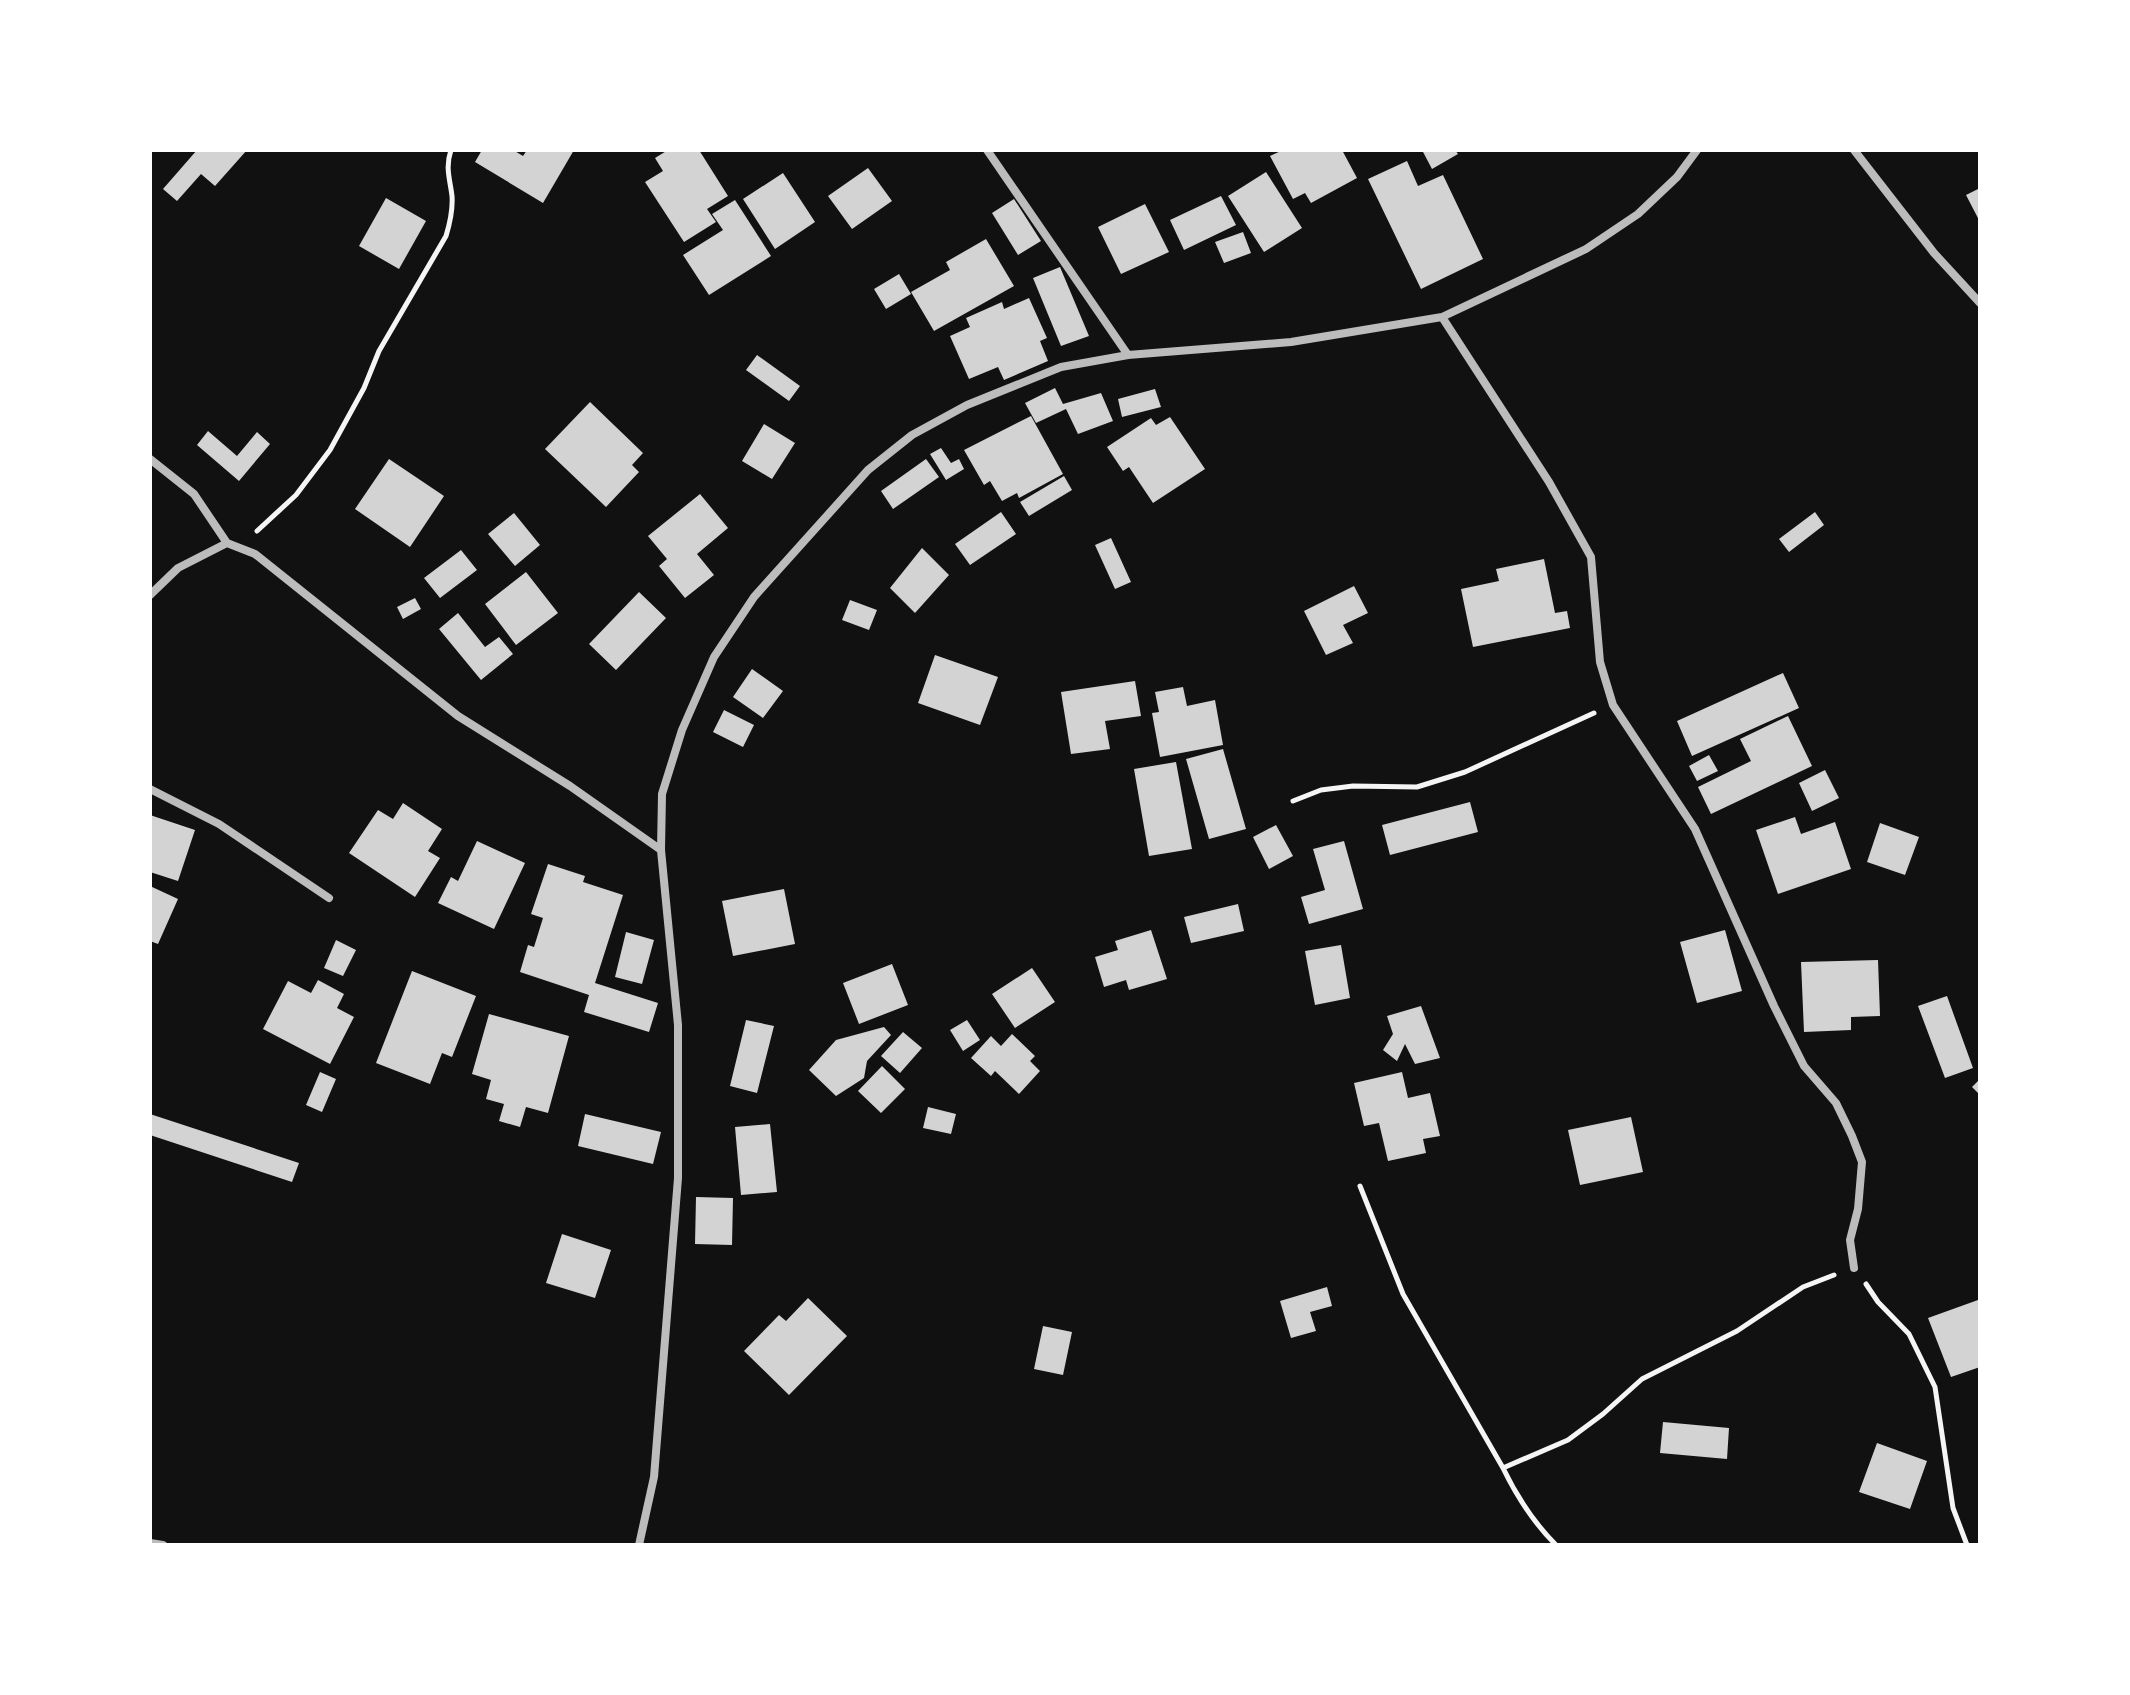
<svg xmlns="http://www.w3.org/2000/svg" width="2130" height="1695" font-family="'Fira Sans Condensed',sans-serif">
  <style>
    .building { fill: #d3d3d3 }
    .lines { fill: none; stroke-linecap: round; stroke-linejoin: round }
    .path { stroke: #f5f5f5; stroke-width: 5 }
    .minor { stroke: #bcbcbc; stroke-width: 8 }
  </style>
  <rect width="100%" height="100%" fill="#111"/>
  <path class="building" d="M197,150H247L215,186L201,174L177,201L163,189Z
    M482,150H513L523,156L527,150H574L543,203L475,162Z
    M668,150H699L728,196L707,209L716,222L684,242L645,182L663,171L655,158Z
    M1283,150H1342L1357,178L1311,203L1305,193L1293,199L1270,156Z
    M1422,150H1455L1458,154L1432,169Z
    M1407,161L1418,186L1443,175L1483,259L1421,289L1368,179Z
    M868,168L892,201L852,229L828,196Z
    M1266,172L1302,228L1264,252L1228,196Z
    M783,173L815,222L775,249L743,199Z
    M1980,188V222L1966,195Z
    M1221,196L1236,225L1184,250L1170,220Z
    M386,198L426,221L399,269L359,246Z
    M1014,199L1041,241L1018,255L992,213Z
    M735,200L771,256L709,295L683,255L723,230L712,214Z
    M1145,204L1169,252L1121,274L1098,227Z
    M1243,232L1251,253L1224,263L1215,242Z
    M986,239L1014,286L934,331L911,292L950,270L946,262Z
    M1060,267L1089,336L1061,346L1033,278Z
    M899,274L911,294L886,309L874,289Z
    M1029,298L1047,338L1040,341L1048,361L1004,380L998,367L969,379L950,336L970,327L966,318L1002,302L1004,309Z
    M757,355L800,386L789,401L746,370Z
    M1055,388L1063,404L1101,393L1113,421L1078,434L1066,409L1036,423L1025,403Z
    M1155,389L1161,407L1122,417L1118,399Z
    M590,402L643,453L632,465L639,472L606,507L545,449Z
    M1031,416L1063,474L1019,498L1017,493L1002,501L990,481L984,485L964,450Z
    M1170,417L1205,469L1153,503L1129,467L1123,471L1107,447L1151,418L1156,425Z
    M764,424L795,443L772,479L742,461Z
    M208,431L237,456L257,432L270,444L239,481L197,445Z
    M941,448L951,463L959,459L964,469L946,480L930,454Z
    M389,459L444,496L410,547L355,509Z
    M926,459L939,477L893,509L881,491Z
    M1064,476L1072,490L1029,516L1020,502Z
    M700,494L728,528L697,554L714,575L685,598L659,566L667,559L648,536Z
    M1001,512L1016,534L970,565L955,544Z
    M1815,512L1824,525L1789,552L1779,539Z
    M514,513L540,545L515,566L488,534Z
    M1111,538L1131,582L1115,589L1095,545Z
    M922,548L949,575L915,613L890,588Z
    M461,550L477,570L440,598L424,578Z
    M1544,559L1555,613L1567,611L1570,628L1473,647L1461,589L1499,581L1496,569Z
    M526,572L558,613L516,645L485,604Z
    M1354,586L1368,613L1343,625L1353,643L1326,655L1304,611Z
    M639,592L666,618L616,670L589,644Z
    M415,598L421,609L403,619L397,607Z
    M850,600L877,610L869,630L842,620Z
    M458,613L485,647L499,637L513,654L481,680L439,629Z
    M935,655L998,677L980,725L918,703Z
    M752,669L783,691L763,718L733,697Z
    M1783,673L1799,708L1692,756L1677,721Z
    M1135,681L1141,716L1105,721L1110,749L1071,754L1061,692Z
    M1183,687L1187,706L1215,700L1223,745L1160,757L1152,713L1159,712L1155,692Z
    M724,710L754,725L743,747L713,732Z
    M1788,716L1812,766L1711,814L1698,787L1751,761L1740,739Z
    M1223,749L1246,829L1209,839L1186,759Z
    M1709,755L1718,771L1697,781L1689,766Z
    M1176,762L1192,849L1149,856L1134,769Z
    M1825,770L1839,798L1812,811L1799,783Z
    M1470,802L1478,832L1390,855L1382,825Z
    M403,803L442,829L428,851L440,858L415,897L349,853L378,810L393,819Z
    M150,815L195,830L178,881L150,872Z
    M1795,817L1801,834L1835,822L1851,869L1778,894L1756,830Z
    M1880,823L1919,837L1905,875L1867,862Z
    M1276,825L1293,856L1269,869L1253,837Z
    M477,841L525,863L494,929L438,903L451,877L458,881Z
    M1344,841L1363,909L1309,924L1301,897L1325,890L1313,849Z
    M548,864L585,876L583,882L623,895L595,983L658,1003L649,1032L584,1012L589,995L520,972L528,945L534,947L543,918L531,914Z
    M150,886L178,899L158,944L150,941Z
    M784,889L795,944L733,956L722,901Z
    M1238,904L1244,931L1191,943L1184,917Z
    M1151,930L1167,979L1129,990L1126,980L1104,987L1095,957L1118,950L1115,941Z
    M1725,930L1742,991L1697,1003L1680,942Z
    M626,932L654,940L642,984L615,977Z
    M336,940L356,950L343,976L324,968Z
    M1341,945L1350,998L1315,1005L1305,951Z
    M1878,960L1880,1016L1851,1017V1030L1804,1032L1801,962Z
    M892,964L908,1005L859,1024L843,983Z
    M1032,968L1055,1002L1015,1028L992,994Z
    M412,971L476,996L452,1057L442,1053L430,1084L376,1063Z
    M318,980L344,994L337,1008L354,1017L330,1064L263,1029L288,981L311,993Z
    M1947,996L1973,1068L1945,1078L1918,1006Z
    M1421,1006L1440,1058L1415,1064L1405,1044L1397,1061L1383,1050L1393,1034L1387,1016Z
    M489,1014L569,1036L548,1113L526,1107L520,1127L499,1121L504,1104L486,1099L491,1080L472,1074Z
    M746,1020L774,1026L757,1093L730,1086Z
    M967,1020L980,1040L963,1051L950,1030Z
    M884,1027L891,1035L867,1061L864,1078L836,1096L809,1070L836,1040Z
    M903,1032L922,1048L900,1073L881,1056Z
    M1012,1034L1035,1056L1030,1061L1040,1071L1019,1094L995,1071L991,1076L971,1058L991,1036L1001,1046Z
    M882,1066L905,1089L881,1113L858,1091Z
    M320,1072L336,1079L322,1112L306,1105Z
    M1402,1072L1408,1098L1430,1093L1440,1136L1423,1139L1426,1153L1388,1161L1379,1123L1364,1126L1354,1083Z
    M1980,1079V1095L1972,1087Z
    M928,1107L956,1114L951,1134L923,1128Z
    M150,1114L299,1163L292,1182L150,1135Z
    M585,1114L661,1132L653,1164L578,1146Z
    M1631,1117L1643,1172L1580,1185L1568,1130Z
    M770,1124L777,1192L741,1195L735,1127Z
    M696,1197L733,1198L732,1245L695,1244Z
    M562,1234L611,1250L595,1298L546,1283Z
    M1327,1287L1332,1306L1310,1312L1316,1331L1291,1338L1280,1301Z
    M808,1298L847,1336L789,1395L744,1351L779,1315L786,1321Z
    M1978,1300L1980,1306V1367L1951,1377L1928,1318Z
    M1043,1326L1072,1332L1063,1375L1034,1369Z
    M1663,1422L1729,1428L1727,1459L1660,1453Z
    M1877,1443L1927,1461L1910,1509L1859,1492Z"/>
  <g class="lines">
    <path class="path" d="M257,531L296,495L330,450L364,388L379,351L446,236C450,223 453,210 452,196C450,179 445,168 451,150
      M1293,801L1321,790L1353,786L1417,787L1465,772L1594,713
      M1360,1186L1403,1294L1503,1468C1517,1497 1533,1522 1556,1545
      M1866,1284L1878,1302L1909,1334L1935,1387L1953,1508L1967,1545
      M1503,1468L1568,1440L1603,1414L1642,1379L1737,1331L1803,1287L1834,1275"/>
    <path class="minor" d="M987,150L1128,355
      M1854,150L1934,253L1980,303
      M1442,317L1549,482L1591,557L1600,662L1613,705L1695,829L1774,1006L1804,1066L1836,1103L1852,1136L1862,1162L1858,1209L1850,1240L1854,1268
      M150,459L194,494L227,543
      M150,595L178,568L227,543L255,554L458,716L570,786L661,850
      M150,789L219,824L329,898
      M150,1543L163,1545
      M639,1545L654,1477L678,1178V1025L661,850L662,794L682,730L714,657L754,597L868,470L912,435L967,405L1061,367L1128,355L1291,342L1442,317L1586,249L1638,214L1677,177L1697,150"/>
  </g>
  <rect width="2130" height="1695" fill="none" stroke="#ffffff" stroke-width="304"/>
</svg>
